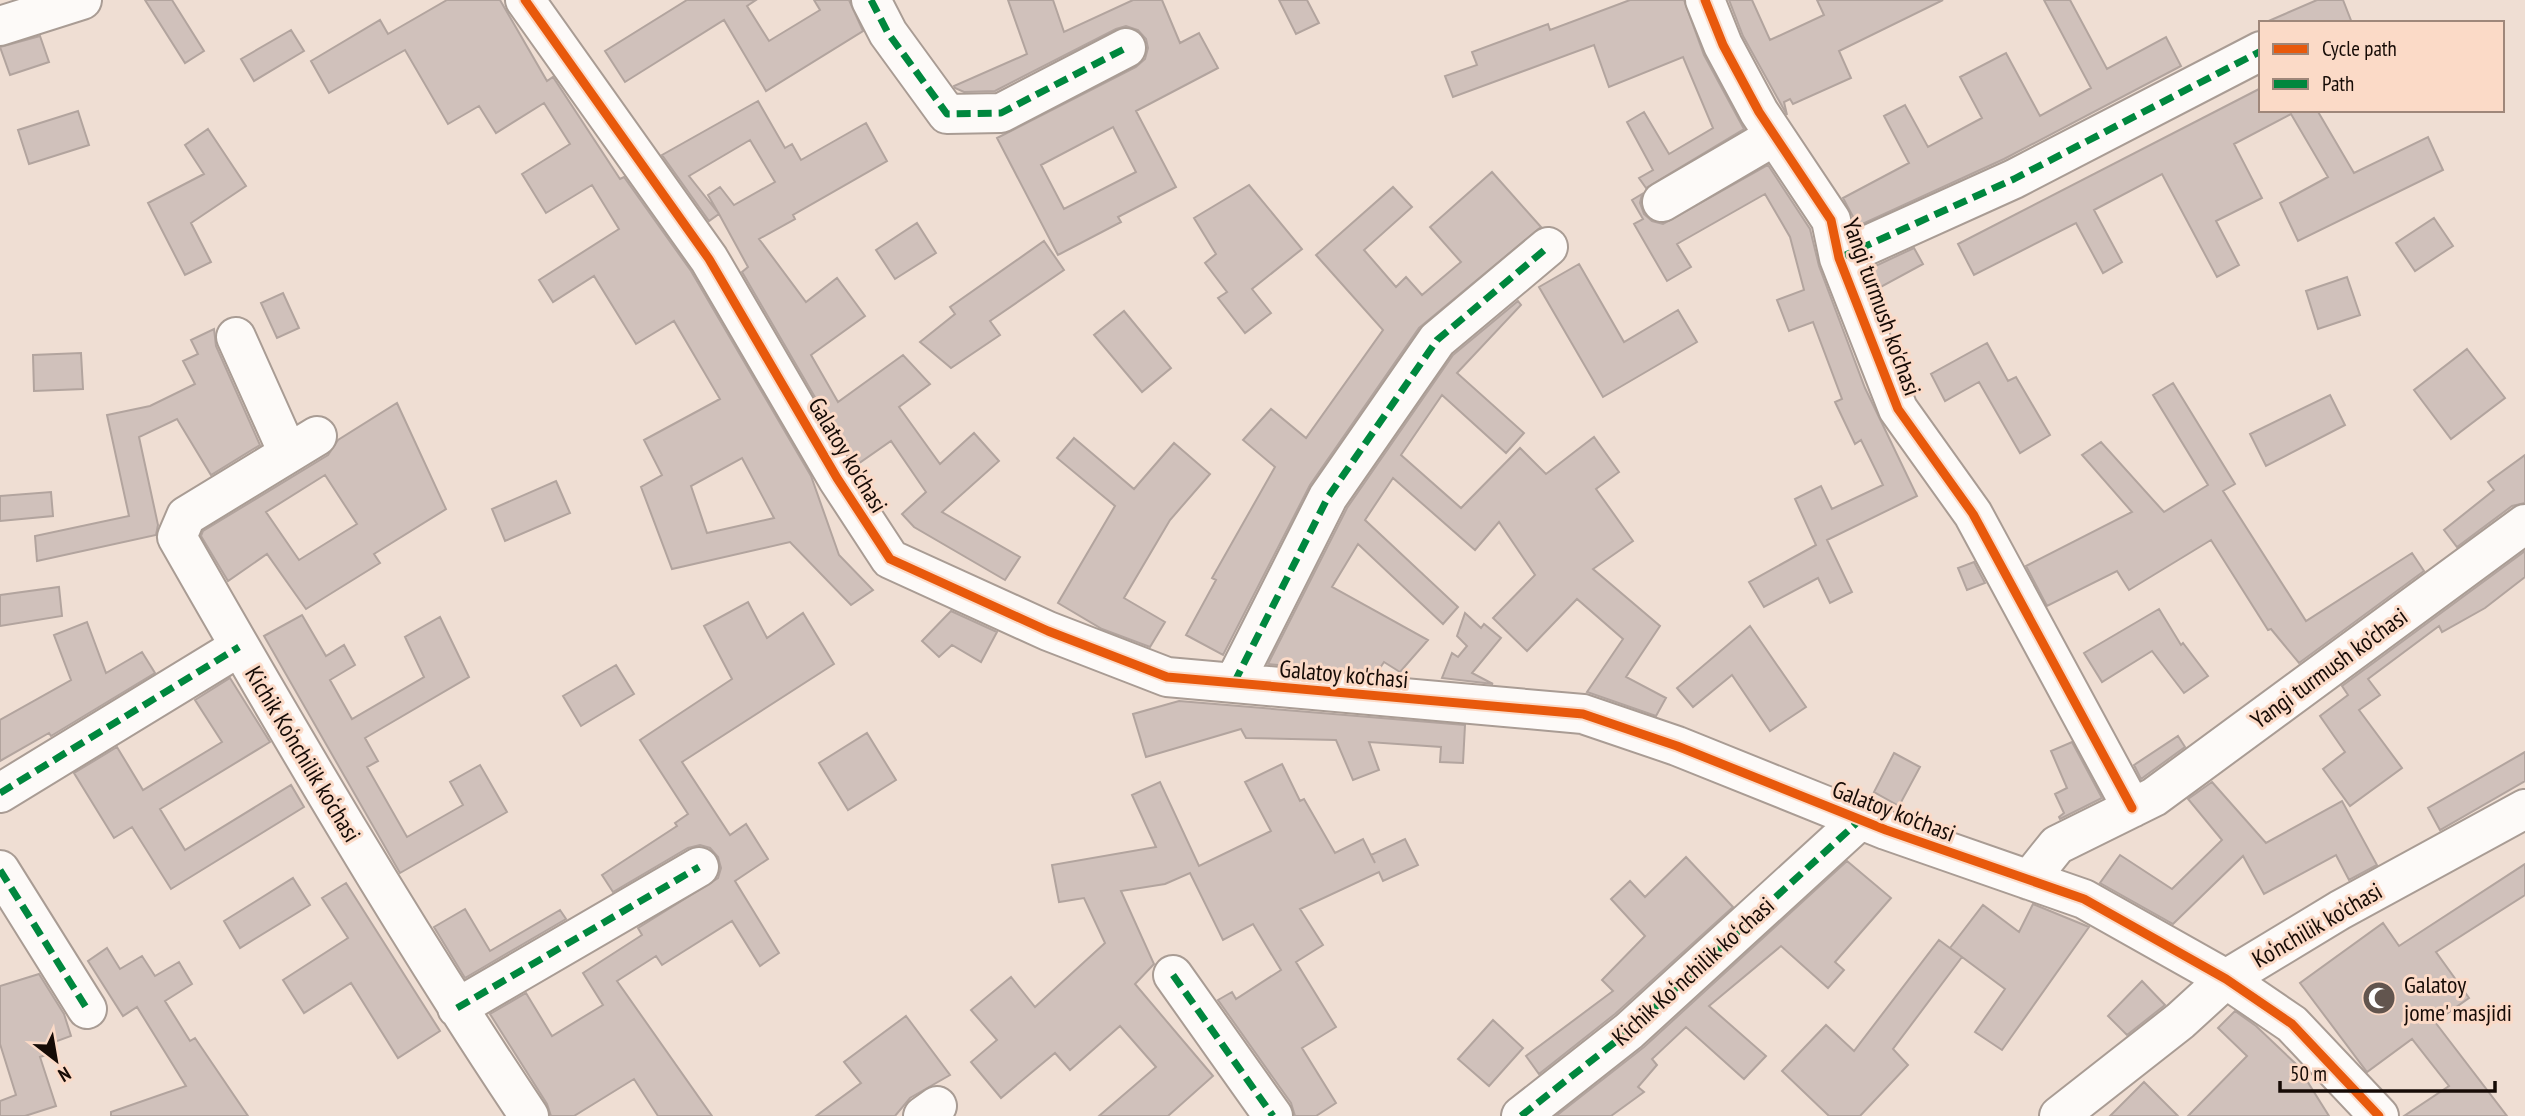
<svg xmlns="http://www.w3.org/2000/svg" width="2525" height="1116" font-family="'PT Sans Narrow',sans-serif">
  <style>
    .building { fill: #d0c1bb; stroke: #b2a49e; stroke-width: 2; fill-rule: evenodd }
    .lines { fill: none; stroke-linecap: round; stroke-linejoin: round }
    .minor-casing { stroke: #a99c94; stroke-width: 42 }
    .minor { stroke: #fdfaf8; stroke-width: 38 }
    .quiet { stroke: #00873e; stroke-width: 7; stroke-dasharray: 14 7; stroke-linecap: butt }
    .cycleway-casing { stroke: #fbdac7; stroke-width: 13 }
    .cycleway { stroke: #e8590c; stroke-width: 9 }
    .labels { text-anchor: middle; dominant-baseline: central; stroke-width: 6; stroke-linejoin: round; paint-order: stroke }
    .street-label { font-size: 24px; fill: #160b06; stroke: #fbdac7 }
    .poi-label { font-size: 24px; fill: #160b06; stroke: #fbdac7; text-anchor: start }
  </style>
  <rect width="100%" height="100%" fill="#efded3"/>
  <path class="building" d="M145,0H172L204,51L185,63Z
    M447,0H500L547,81L553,77L620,179L624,177L691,271L811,476L839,555L873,590L851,605L790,542L672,569L641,487L662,475L644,440L720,399L674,321L636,344L594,276L553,302L539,280L619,229L592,185L546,213L522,174L570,144L544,103L496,133L479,106L448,124L405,50L329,93L311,61L380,20L388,34ZM742,458L774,518L707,533L691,486Z
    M687,0H756L747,6L769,41L820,10L814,0H849L863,31L766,91L724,20L625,82L605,51Z
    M1008,0H1053L1064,32L1133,0H1162L1180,43L1199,33L1218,68L1136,111L1176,187L1118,217L1121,222L1058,255L997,138L1136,67L1145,59L1148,48L1146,39L1138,30L1126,26L1116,29L995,91L964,92L955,88L954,86L1027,54ZM1113,127L1136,172L1064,209L1041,165Z
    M1279,0H1307L1319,23L1296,34Z
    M1630,0H1684L1704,55L1744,129L1646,188L1639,178L1653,170L1627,122L1644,112L1669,154L1713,128L1683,57L1609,87L1594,45L1453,97L1445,76L1477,65L1472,52L1548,24L1550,30Z
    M1729,0H1752L1770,40L1824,15L1817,0H1943L1839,51L1851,78L1793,104L1790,99L1784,102L1787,115L1743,36Z
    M2044,0H2070L2107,69L2166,37L2181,66L2004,159L1858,226L1843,198L1909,163L1884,116L1905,105L1928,147L1982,118L1960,77L2006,53L2040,116L2091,88Z
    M2317,0H2343L2352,23H2264Z
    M291,30L304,51L254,81L241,59Z
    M40,36L49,62L10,75L0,47Z
    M2261,88V110H2317L2354,173L2428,137L2443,170L2298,241L2280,203L2328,177L2291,114L2234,144L2262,198L2216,221L2239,265L2217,277L2162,174L2094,210L2122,262L2103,273L2076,223L1974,275L1958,244Z
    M758,101L785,148L792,144L801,160L866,123L887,161L793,215L795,219L759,239L806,302L837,278L865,316L811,355L838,402L903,355L930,384L899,407L940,464L974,433L999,461L942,512L1020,557L1005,580L914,527L902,514L926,492L891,441L855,466L742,272L748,267L719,214L709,221L662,155ZM750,140L775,182L734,205L720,187L708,195L719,214L689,176Z
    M78,111L89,145L29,164L18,130Z
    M208,129L246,186L191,223L211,262L185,275L148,203L204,174L185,145Z
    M1768,165L1810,229L1819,266L1865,388L1917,496L1827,540L1852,592L1830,603L1818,578L1764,607L1749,582L1816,545L1795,499L1821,486L1832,509L1883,485L1861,440L1855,444L1835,402L1842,399L1813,322L1789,331L1777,300L1804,290L1790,237L1765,194L1677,244L1691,267L1667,281L1634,224L1643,219L1632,200L1642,194L1640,203L1644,214L1652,221L1663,224Z
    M1492,172L1541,227L1419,328L1310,485L1223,655L1186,635L1216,580L1212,578L1275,467L1243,440L1271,409L1306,438L1383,330L1316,255L1393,187L1412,207L1364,250L1396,287L1406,277L1422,295L1461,262L1430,227Z
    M1249,185L1302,249L1252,289L1271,313L1245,333L1218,298L1227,292L1205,263L1216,254L1194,218Z
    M2434,218L2453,246L2415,271L2396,243Z
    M917,223L936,253L895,279L876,250Z
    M1044,241L1064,270L990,321L1000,335L951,368L920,342L955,314L950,307Z
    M1914,248L1923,264L1879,288L1869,269Z
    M1579,264L1624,342L1678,310L1697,342L1603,397L1539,287Z
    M2347,277L2360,315L2318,329L2306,291Z
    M283,293L299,328L277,338L261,303Z
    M1518,301L1521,305L1457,373L1524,433L1506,453L1442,395L1401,455L1461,508L1520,448L1546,474L1594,437L1619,472L1596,489L1633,541L1593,569L1660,626L1626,677L1666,698L1656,716L1587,692L1623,639L1577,599L1527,651L1493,618L1535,575L1499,522L1475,550L1393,478L1365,520L1458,607L1443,624L1358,544L1332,587L1428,640L1400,672L1384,662L1376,674L1268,664L1347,508L1453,355Z
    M1124,311L1171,368L1142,392L1094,335Z
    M214,329L216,346L260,445L211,475L177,419L139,437L158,525L156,535L37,561L35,536L129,516L107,415L150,406L195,384L183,361L198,354L191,340Z
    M1987,343L2008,381L2016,377L2050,435L2020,453L1979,382L1945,401L1931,374Z
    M2467,349L2505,398L2451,439L2414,390Z
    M81,353L83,389L34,391L33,355Z
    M2173,383L2235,484L2223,491L2306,621L2412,553L2424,571L2299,663L2271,629L2268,630L2211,540L2129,590L2117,571L2047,606L2026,566L2132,512L2082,455L2101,442L2164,512L2208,485L2153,395Z
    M2330,395L2345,425L2266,466L2250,434Z
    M397,403L446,509L374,554L380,563L306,609L267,554L228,581L201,536L203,531L328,455L338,440ZM325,475L357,524L299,560L266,512Z
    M1074,438L1134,489L1174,443L1210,474L1170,520L1124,598L1165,622L1150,647L1102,629L1058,603L1115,506L1057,458Z
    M2525,455V503L2512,506L2457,547L2444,530L2494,490L2488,482Z
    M556,481L570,513L505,541L492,509Z
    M51,492L53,516L0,521V496Z
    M2525,551V577L2485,608L2442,632L2439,626L2368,679L2380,695L2359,710L2402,768L2350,806L2323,769L2345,752L2320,716L2348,695L2342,686Z
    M1974,562L1985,583L1967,590L1958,568Z
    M59,587L62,616L0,626V595Z
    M748,602L767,638L803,613L834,664L682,762L730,835L746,824L768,859L735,881L779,953L760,966L732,921L662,965L656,956L617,981L712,1116H658L634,1079L574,1116H551L547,1104L490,1014L526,993L552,1036L603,1005L583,973L642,935L638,928L718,878L721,868L718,857L710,848L700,845L688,848L613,892L602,875L677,826L675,823L688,814L640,740L732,679L704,626Z
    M2159,609L2181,645L2183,643L2208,676L2184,693L2152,651L2102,682L2084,653Z
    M951,611L997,632L981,662L952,645L939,657L922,641Z
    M1465,613L1481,628L1484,624L1501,638L1472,673L1493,684L1442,678L1452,653L1458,657L1467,646L1457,636Z
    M302,615L326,656L344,645L355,665L330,680L352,719L424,677L405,637L440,617L469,677L365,738L378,761L367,767L407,837L463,805L450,782L480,765L507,812L400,873L264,636Z
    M87,622L106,673L142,652L155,673L51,736L49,733L0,761V720L71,680L54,635Z
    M1750,626L1806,707L1770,731L1732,675L1693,707L1677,688Z
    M616,665L634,694L581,726L563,696Z
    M230,678L270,742L160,809L185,850L291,785L304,807L171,889L132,827L114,838L74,773L117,747L143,790L222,742L195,700Z
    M1179,701L1465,725L1463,763L1440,762L1441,747L1369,742L1379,770L1353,780L1336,740L1246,738L1241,729L1146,757L1133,714Z
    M867,733L896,780L848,810L819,763Z
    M2178,736L2185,747L2141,779L2134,765Z
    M2072,742L2102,798L2060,819L2059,817L2064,813L2055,794L2067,788L2051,751Z
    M2525,752V781L2440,830L2428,808Z
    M1894,753L1920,767L1899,806L1874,792Z
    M1282,764L1300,801L1304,799L1335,853L1363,839L1375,863L1371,855L1405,839L1418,865L1383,881L1379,872L1300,909L1323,945L1296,962L1336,1027L1302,1048L1336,1103L1316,1116H1295L1291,1103L1218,1000L1232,992L1236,999L1281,970L1253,924L1223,940L1190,873L1165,884L1121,891L1154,964L1135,984L1213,1076L1168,1116H1099L1156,1067L1120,1026L1070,1070L1055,1053L1001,1098L971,1062L997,1040L971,1010L1011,977L1035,1007L1105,943L1084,898L1059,902L1052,865L1156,847L1132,795L1160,782L1199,866L1271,831L1245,782Z
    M2212,782L2266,843L2342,801L2377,865L2349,880L2336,855L2264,894L2243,856L2173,924L2100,883L2120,855L2172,889L2222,840L2188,799Z
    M1686,857L1733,907L1615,1014L1539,1074L1526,1056L1613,991L1602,980L1645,936L1611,899L1630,881L1645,897Z
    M1847,861L1891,898L1835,962L1844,970L1828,988L1781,946L1709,1006L1766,1056L1744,1079L1686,1027L1652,1059L1657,1065L1638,1087L1644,1092L1611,1116H1556L1644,1047Z
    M2525,864V895L2436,952L2469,998L2435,1022L2507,1116H2404L2449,1086L2412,1039L2367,1072L2300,983L2383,923L2399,946Z
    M293,878L310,905L240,948L224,921Z
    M346,883L440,1031L398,1058L351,983L304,1013L283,980L348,938L322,898Z
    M2033,904L2089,927L2002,1050L1975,1032L2005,989L1950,948L1983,905L2019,932Z
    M465,909L490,951L560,910L566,919L465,978L434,927Z
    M1939,940L1962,957L1893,1049L1908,1065L1860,1116H1829L1782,1071L1826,1025L1854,1051Z
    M107,948L120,969L142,956L155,976L179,962L192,984L165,1001L190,1041L195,1038L248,1116H111V1112L186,1086L137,1007L123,1016L88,961Z
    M39,974L64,1014L71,1036L46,1045L49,1054L40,1057L56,1106L25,1116H0V1101L16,1095L0,1044V986Z
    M2142,981L2165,1005L2127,1035L2108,1016Z
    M2235,1011L2256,1026L2297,1065L2329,1116H2188L2247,1056L2218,1028Z
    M906,1016L950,1075L910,1098L895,1116H816L861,1083L844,1062Z
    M1493,1020L1523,1048L1489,1086L1458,1059Z
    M2144,1082L2178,1116H2110Z"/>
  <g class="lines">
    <defs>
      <path id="minor" d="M525,0L709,259L837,478L890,559L1048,631L1167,677L1583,714L1677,746L1886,830L2084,899L2226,979L2292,1024L2379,1116
        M871,0L888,33L947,114L1001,113L1126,48
        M1705,0L1723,45L1759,112L1831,220L1839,258L1898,409L1973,514L2132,808
        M0,26L82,0
        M1662,202L1775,136
        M1839,258L2014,179L2261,51
        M236,337L288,453
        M317,436L186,516L177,537C289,733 403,928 529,1116
        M1234,683L1328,497L1437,340L1548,247
        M0,793L239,647
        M0,870L87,1009
        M2029,880L2057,845L2154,797L2525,524
        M1173,975L1273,1116
        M457,1008L699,867
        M923,1116L937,1106
        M1521,1116L1629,1031L1860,820
        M2059,1116L2180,1021L2226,979L2340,910L2525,809"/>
    </defs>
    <use href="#minor" class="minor-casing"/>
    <use href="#minor" class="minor"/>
    <path class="quiet" d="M871,0L888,33L947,114L1001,113L1126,48
      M1839,258L2014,179L2261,51
      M1234,683L1328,497L1437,340L1548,247
      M0,793L239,647
      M0,870L87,1009
      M1173,975L1273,1116
      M457,1008L699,867
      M1521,1116L1629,1031L1860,820"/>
    <defs>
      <path id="cycleway" d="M525,0L709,259L837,478L890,559L1048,631L1167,677L1583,714L1677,746L1886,830L2084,899L2226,979L2292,1024L2379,1116
        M1705,0L1723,45L1759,112L1831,220L1839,258L1898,409L1973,514L2132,808"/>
    </defs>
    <use href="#cycleway" class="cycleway-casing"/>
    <use href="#cycleway" class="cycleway"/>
  </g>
  <defs>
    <symbol id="mosque-disc" viewBox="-11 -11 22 22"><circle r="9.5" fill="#62554e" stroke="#fbdac7"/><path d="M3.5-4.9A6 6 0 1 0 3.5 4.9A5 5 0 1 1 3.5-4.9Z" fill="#fff"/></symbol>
  </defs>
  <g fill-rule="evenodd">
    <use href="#mosque-disc" x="2360" y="979" width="38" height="38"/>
  </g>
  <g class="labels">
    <g class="street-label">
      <text transform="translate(1882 307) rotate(70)">Yangi turmush ko'chasi</text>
      <text transform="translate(848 455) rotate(59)">Galatoy ko'chasi</text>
      <text transform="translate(2329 668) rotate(-36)">Yangi turmush ko'chasi</text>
      <text transform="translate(1344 674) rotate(5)">Galatoy ko'chasi</text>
      <text transform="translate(303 754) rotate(59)">Kichik Ko‘nchilik ko‘chasi</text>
      <text transform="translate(1894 811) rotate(21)">Galatoy ko'chasi</text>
      <text transform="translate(2317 925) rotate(-30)">Ko‘nchilik ko'chasi</text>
      <text transform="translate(1693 971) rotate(-42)">Kichik Koʻnchilik koʻchasi</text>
    </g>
    <g class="poi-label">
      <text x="2404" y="984">Galatoy<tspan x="2404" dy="28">jome' masjidi</tspan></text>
    </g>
  </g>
  <rect x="2259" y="21" width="245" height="91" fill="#fbdac7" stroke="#9f877a" stroke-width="2"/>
  <rect x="2273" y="44" width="35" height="10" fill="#e8590c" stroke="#9f877a" stroke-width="2"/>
  <text x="2322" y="56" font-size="21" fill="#160b06">Cycle path</text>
  <rect x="2273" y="79" width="35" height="10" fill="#00873e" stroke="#9f877a" stroke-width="2"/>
  <text x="2322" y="91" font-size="21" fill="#160b06">Path</text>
  <g transform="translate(56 1060) rotate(149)" stroke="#fbdac7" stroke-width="5" paint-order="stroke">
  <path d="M0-5L12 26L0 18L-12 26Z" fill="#160b06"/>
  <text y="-10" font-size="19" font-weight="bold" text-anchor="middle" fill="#160b06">N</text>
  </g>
  <path d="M2280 1081v10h215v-10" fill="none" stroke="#160b06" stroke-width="3.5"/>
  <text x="2290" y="1081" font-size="21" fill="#160b06" stroke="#fbdac7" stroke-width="5" paint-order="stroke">50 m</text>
</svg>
